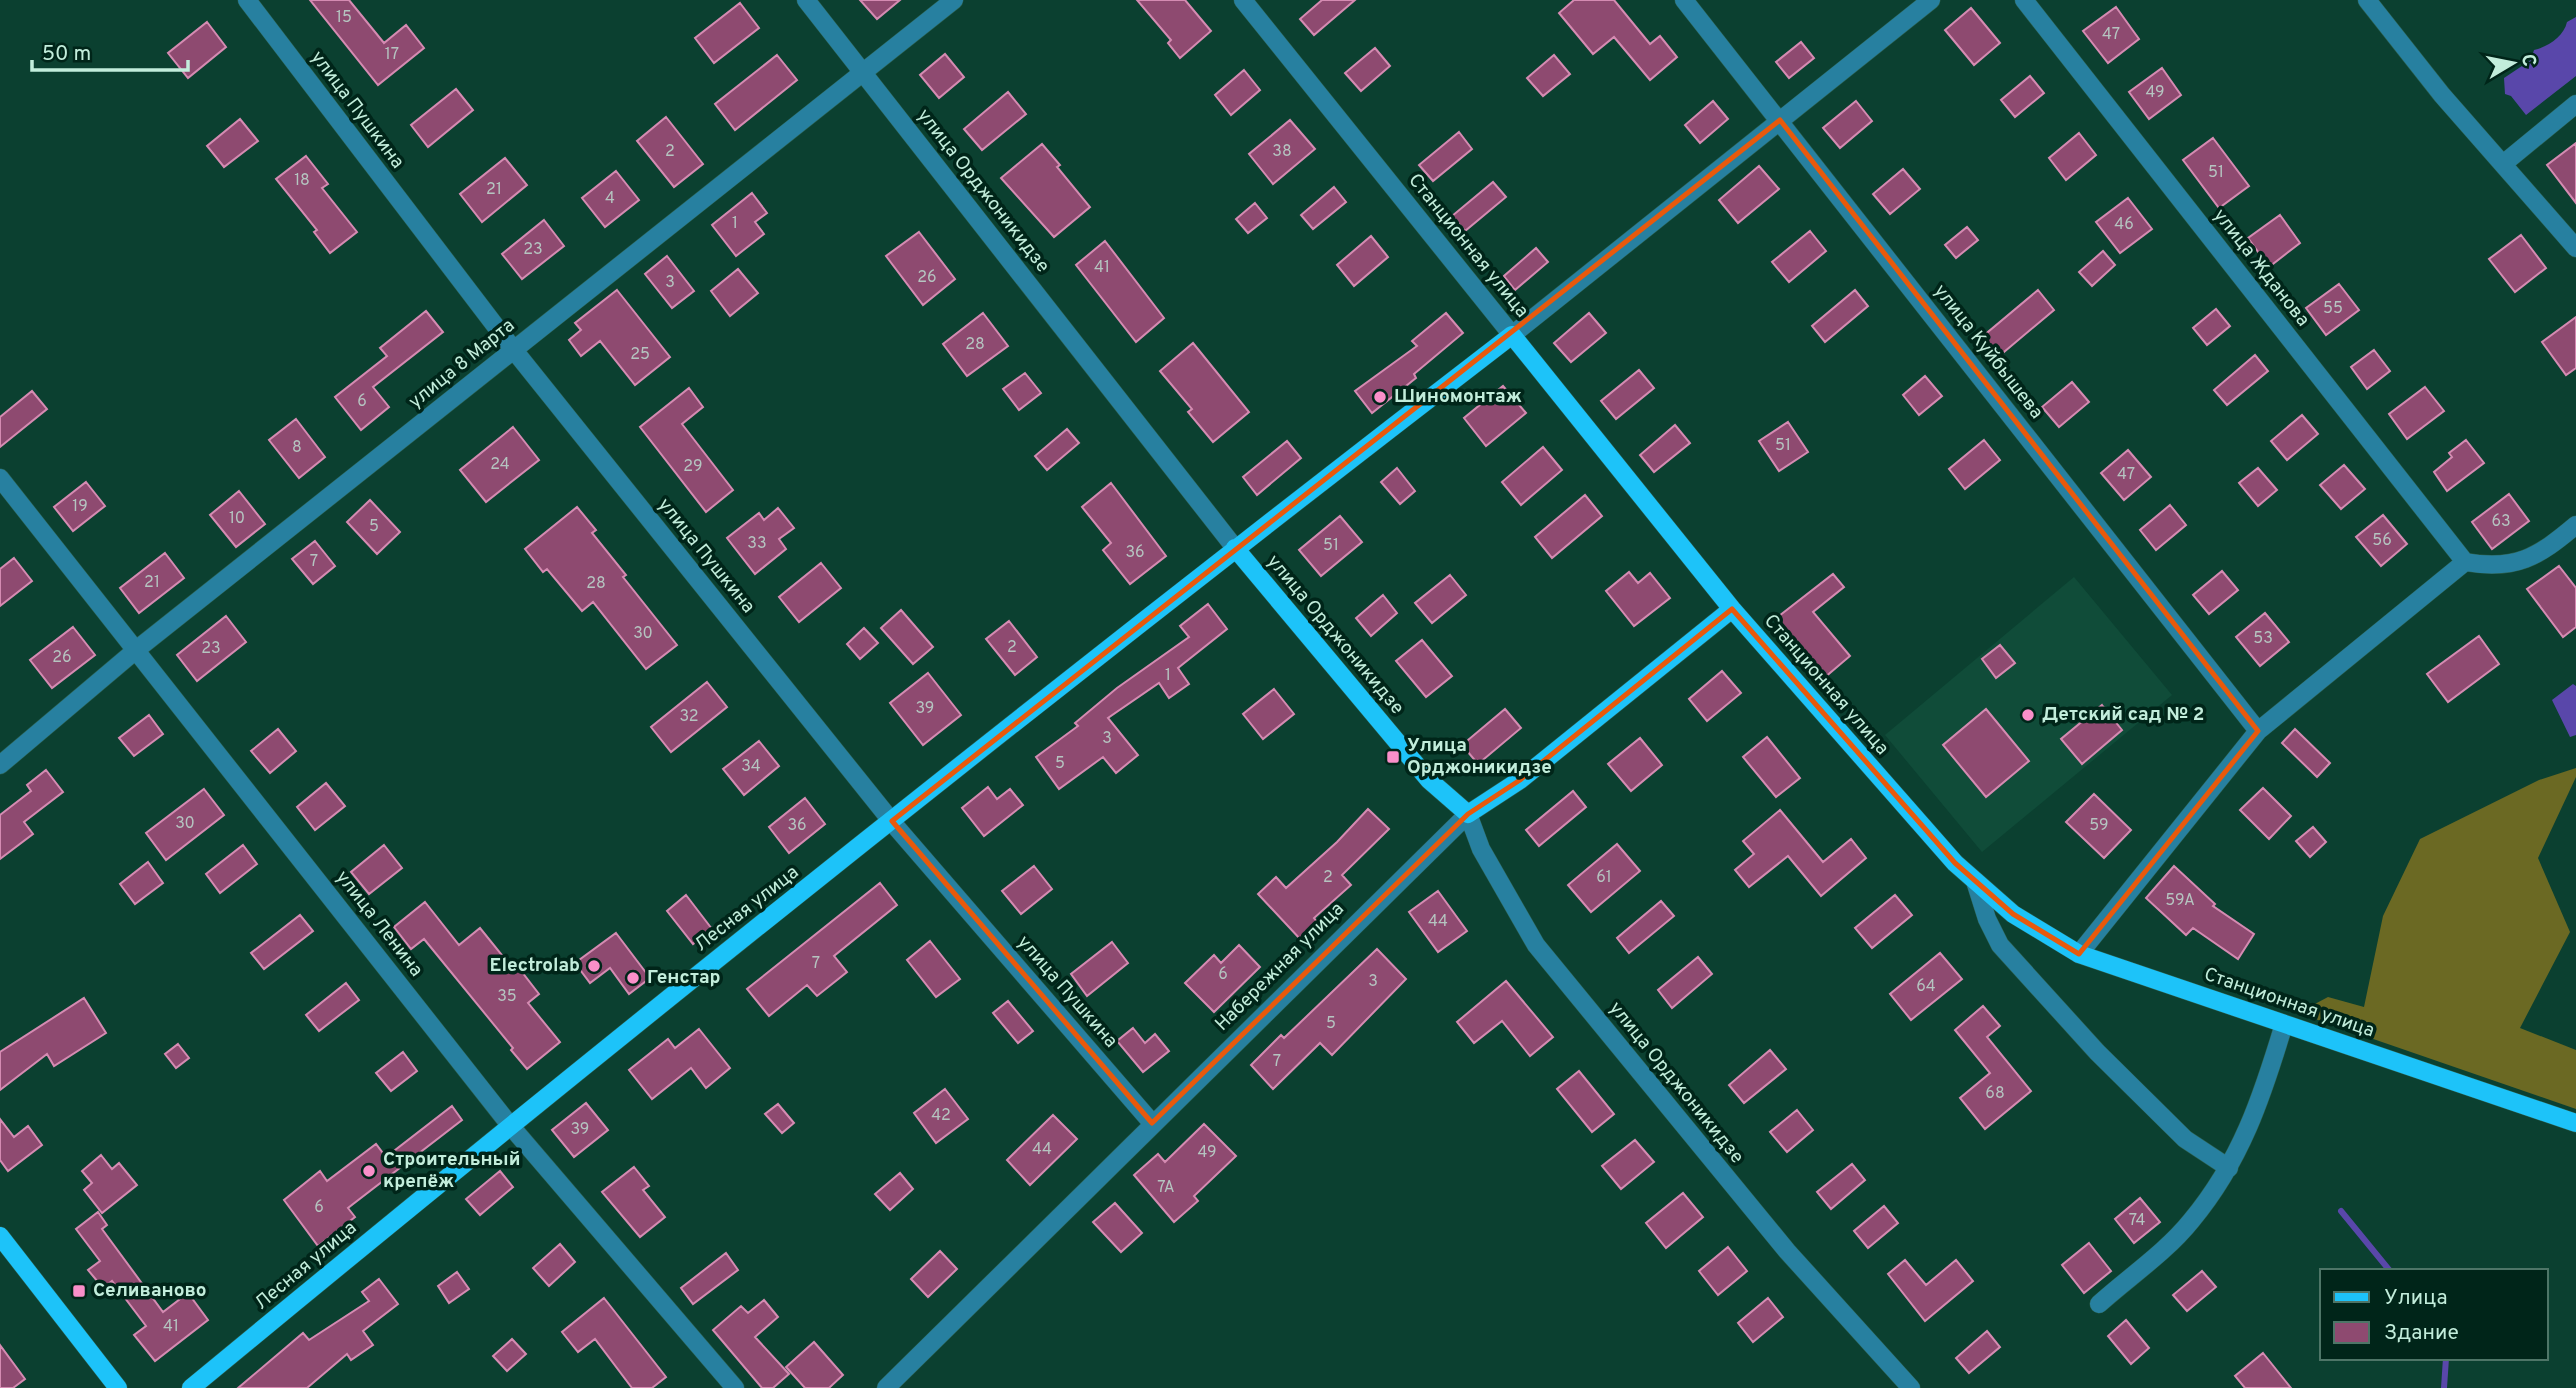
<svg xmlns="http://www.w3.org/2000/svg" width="2576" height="1388" font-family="Overpass,sans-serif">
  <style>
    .built { fill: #104c39 }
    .forest { fill: #6b6923 }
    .water { fill: #5947aa }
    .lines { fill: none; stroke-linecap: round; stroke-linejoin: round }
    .stream { stroke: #5947aa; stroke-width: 6 }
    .building { fill: #8e4a70; stroke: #d58bb2; stroke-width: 2 }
    .minor-casing { stroke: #2c5f4f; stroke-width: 19 }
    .major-casing { stroke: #2c5f4f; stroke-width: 19 }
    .minor { stroke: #2780a0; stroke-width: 18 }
    .major { stroke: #1dc3f9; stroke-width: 18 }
    .marked { fill: none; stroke: #e8590c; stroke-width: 5; stroke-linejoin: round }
    .poi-dot { fill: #f98fc9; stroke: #002519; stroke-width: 2.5 }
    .labels { text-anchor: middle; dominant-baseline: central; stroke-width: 7; stroke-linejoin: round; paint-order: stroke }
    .number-label { font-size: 16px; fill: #b5c4c0 }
    .street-label { font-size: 19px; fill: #c2eddb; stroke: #002519 }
    .poi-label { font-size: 19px; font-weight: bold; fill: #c2eddb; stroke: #002519; text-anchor: start }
  </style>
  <rect width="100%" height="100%" fill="#0b4030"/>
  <path class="built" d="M2074,577L2172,695L1982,852L1885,735Z"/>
  <path class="forest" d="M2576,768V777L2538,858L2570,932L2520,1028L2576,1050V1109L2298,1013L2328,997L2364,1007L2383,916L2420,839L2539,780Z"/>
  <path class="water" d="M2576,17V76L2526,115L2511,96L2505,94L2504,78L2531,60L2534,50C2548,47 2564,36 2567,22Z
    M2573,684L2576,686V735L2570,737L2552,700Z"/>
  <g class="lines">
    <path class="stream" d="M2341,1211L2390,1271
      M2444,1388L2446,1358"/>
  </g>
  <path class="building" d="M310,0H349L384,43L406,25L424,48L378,85Z
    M860,0H900L877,19Z
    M1137,0H1185L1211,31L1180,58L1168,43L1171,40Z
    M1322,0H1355L1314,35L1300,19Z
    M1574,0H1614L1650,44L1660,36L1677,57L1650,80L1614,37L1593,54L1559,13Z
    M740,3L759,28L714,63L695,38Z
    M2116,7L2139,39L2108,63L2083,31Z
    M1971,8L2000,43L1974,65L1945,30Z
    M207,22L226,47L188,78L168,53Z
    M1801,42L1814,58L1789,78L1776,62Z
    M1375,48L1390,66L1361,91L1345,73Z
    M945,54L964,77L939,98L920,75Z
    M777,55L797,80L735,130L715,104Z
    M1554,55L1570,74L1543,96L1527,78Z
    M2162,68L2181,95L2149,119L2129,92Z
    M1244,70L1260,90L1231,115L1215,95Z
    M2030,76L2044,93L2015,117L2001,100Z
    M456,89L473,110L428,147L411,125Z
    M1008,92L1026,114L982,150L964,129Z
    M1713,101L1728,119L1700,143L1685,125Z
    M1856,101L1872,121L1840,148L1823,128Z
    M666,117L703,164L674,187L637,141Z
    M240,119L258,141L224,167L207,146Z
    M1290,120L1315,149L1273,184L1249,154Z
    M1459,132L1472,149L1433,181L1419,165Z
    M2079,133L2096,155L2066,180L2049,158Z
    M2213,138L2249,186L2219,208L2183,160Z
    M2576,143V203L2547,165Z
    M1042,144L1060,165L1057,167L1090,207L1054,237L1001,178Z
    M306,156L328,184L322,188L357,232L330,253L314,232L317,230L276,179Z
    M505,158L527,185L482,222L460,194Z
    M1759,166L1779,189L1738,223L1719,200Z
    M1903,169L1920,189L1890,214L1873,194Z
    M616,171L639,200L605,227L582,198Z
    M1493,182L1506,197L1465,231L1452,216Z
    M1334,187L1346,202L1313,229L1301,215Z
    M752,193L767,213L755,222L764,234L736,256L712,225Z
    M2128,198L2152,229L2120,253L2096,222Z
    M1255,203L1267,218L1248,233L1236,219Z
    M2280,215L2300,243L2269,267L2248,238Z
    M544,220L564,246L522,279L502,254Z
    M1967,227L1978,240L1956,258L1945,245Z
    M1810,231L1826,251L1789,282L1772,262Z
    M919,232L955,279L923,305L886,256Z
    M2521,235L2546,268L2515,292L2489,259Z
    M1371,236L1388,257L1354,286L1337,265Z
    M1105,241L1164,318L1136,342L1076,265Z
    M1536,248L1548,262L1515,290L1504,276Z
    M2103,251L2115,265L2092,286L2079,272Z
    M667,256L694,291L672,308L645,274Z
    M738,269L758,293L730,316L711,291Z
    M2339,284L2359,310L2326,335L2306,308Z
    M617,290L670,357L635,385L600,341L581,356L569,340L581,330L575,323Z
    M1855,290L1868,306L1825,342L1812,326Z
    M2038,290L2054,310L1998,357L1982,337Z
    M2216,309L2230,326L2207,345L2193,328Z
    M426,311L443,332L373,387L389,407L361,430L335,397L387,356L380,348Z
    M983,313L1008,346L967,376L943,344Z
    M1446,313L1463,333L1414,374L1416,378L1372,413L1355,391L1417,346L1412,341Z
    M1589,313L1606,333L1571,362L1554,343Z
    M2576,317V368L2566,375L2542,342Z
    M1193,343L1249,412L1213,442L1188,412L1192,409L1160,371Z
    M2374,350L2390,371L2367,389L2351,367Z
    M2255,355L2268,371L2227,405L2214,390Z
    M1639,370L1654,388L1616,419L1601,401Z
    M1025,373L1041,393L1019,410L1003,389Z
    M1925,376L1942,396L1919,415L1903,395Z
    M2072,382L2089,402L2059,427L2042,407Z
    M1503,386L1526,413L1486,446L1464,418Z
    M2425,387L2444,411L2407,439L2389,414Z
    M689,388L703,407L682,424L733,490L706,512L640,427Z
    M32,391L47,409L0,447V417Z
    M2302,415L2318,434L2287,460L2271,441Z
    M296,419L325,457L299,478L269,440Z
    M1788,422L1808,452L1779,471L1759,441Z
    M1675,425L1690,443L1654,472L1640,455Z
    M513,427L539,460L486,502L460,470Z
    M1067,429L1079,443L1047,470L1035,456Z
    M1984,440L2000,460L1965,489L1949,469Z
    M2466,440L2484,463L2447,491L2434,472L2452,457L2449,453Z
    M1287,441L1301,458L1257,495L1243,477Z
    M1543,447L1562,470L1521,505L1502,482Z
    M2128,450L2151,477L2124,500L2101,473Z
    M2344,465L2365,489L2341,509L2320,485Z
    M1397,468L1415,491L1400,504L1381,482Z
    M2258,468L2277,490L2258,506L2239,483Z
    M86,482L105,506L73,531L54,507Z
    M1111,483L1166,556L1130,584L1103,550L1111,543L1082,507Z
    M239,491L265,524L236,547L210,515Z
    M2509,494L2529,521L2492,549L2472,522Z
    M1585,495L1602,516L1552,558L1535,537Z
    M370,500L400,532L377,554L347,522Z
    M2170,505L2186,525L2156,550L2140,530Z
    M577,507L596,530L592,533L626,575L623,577L677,645L646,669L593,602L582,611L547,569L543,572L525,549Z
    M778,508L794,528L779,539L786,549L755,574L727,538L759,513L764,520Z
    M2383,515L2407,544L2381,566L2356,537Z
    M1340,516L1362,542L1321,576L1299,550Z
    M315,541L335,566L313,584L292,559Z
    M165,553L184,578L139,613L120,588Z
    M14,558L32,581L0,606V569Z
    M821,563L841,588L799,622L779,597Z
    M2559,566L2576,588V627L2563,637L2527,589Z
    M2222,571L2238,590L2209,614L2193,595Z
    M1629,572L1638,583L1650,573L1670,598L1634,626L1606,591Z
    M1833,574L1844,587L1813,612L1850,656L1824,678L1775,619Z
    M1450,575L1466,595L1432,623L1415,603Z
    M1383,595L1397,613L1371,636L1356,618Z
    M1208,604L1227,629L1178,668L1189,684L1169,698L1159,683L1108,718L1138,755L1116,773L1103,757L1059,789L1036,757L1078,726L1075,723L1117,688L1189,637L1180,626Z
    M901,610L933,647L913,664L881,628Z
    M2265,613L2289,642L2260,666L2236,637Z
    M226,616L246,642L197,681L177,655Z
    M1009,621L1037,657L1015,675L986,639Z
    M73,627L95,655L52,688L30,660Z
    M864,628L878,643L860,659L847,644Z
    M2479,636L2499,664L2448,702L2427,674Z
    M1422,640L1452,676L1426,697L1396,661Z
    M2000,645L2015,663L1996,678L1982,659Z
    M1722,671L1741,693L1707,721L1689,699Z
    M928,673L961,715L923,745L890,703Z
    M707,682L727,707L671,752L651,727Z
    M1274,689L1294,714L1263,739L1243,714Z
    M2102,705L2122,730L2082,764L2061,739Z
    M1505,709L1521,728L1478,764L1462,745Z
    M1986,709L2029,761L1986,797L1943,745Z
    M149,715L163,734L134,756L119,738Z
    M278,729L296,751L270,773L251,751Z
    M2295,729L2330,763L2317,777L2282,743Z
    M1767,737L1800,778L1776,797L1743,757Z
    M1640,738L1662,765L1631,791L1608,764Z
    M759,741L779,766L744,795L723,769Z
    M46,770L63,792L24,822L33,834L0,859V815L31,791L27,785Z
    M326,783L345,806L315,830L297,807Z
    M988,787L997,799L1010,789L1023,805L984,836L962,808Z
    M2263,788L2291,816L2269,839L2240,810Z
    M204,789L224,815L166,860L146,833Z
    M1573,791L1586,807L1539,846L1526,830Z
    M2094,794L2131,830L2104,858L2066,822Z
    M805,798L825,824L789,853L769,827Z
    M1368,809L1389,829L1342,875L1351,885L1314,918L1318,923L1301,940L1258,894L1276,877L1286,888L1337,842Z
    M1780,810L1823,862L1851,839L1866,858L1821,896L1788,856L1749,887L1735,870L1754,854L1743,841Z
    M2313,827L2326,842L2310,857L2296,841Z
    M1617,844L1640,871L1591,912L1568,885Z
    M243,845L257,864L220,893L206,874Z
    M384,845L402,868L369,894L351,872Z
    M148,862L163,883L135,904L120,884Z
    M1034,866L1052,889L1021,914L1002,891Z
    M2174,866L2215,904L2213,906L2254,934L2238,959L2193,928L2186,935L2146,898Z
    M880,883L897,905L834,956L847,972L817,996L807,985L769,1016L747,989Z
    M1438,891L1467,931L1438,952L1409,912Z
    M686,895L712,929L693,944L667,911Z
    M1895,895L1912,915L1872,948L1855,928Z
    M1661,901L1674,916L1629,953L1617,938Z
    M425,902L459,945L480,928L514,970L518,967L539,994L528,1003L560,1042L527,1069L511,1050L513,1048L424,939L411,949L394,927Z
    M300,915L313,931L264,969L251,953Z
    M616,933L650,978L629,994L610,968L590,983L575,963Z
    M930,941L960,979L936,997L907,960Z
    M1112,942L1128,963L1087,996L1071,974Z
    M1239,945L1260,967L1214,1012L1185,983L1214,955L1221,963Z
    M1377,949L1406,979L1332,1055L1320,1043L1273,1089L1251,1065L1281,1035L1284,1038Z
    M1940,953L1962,979L1911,1020L1890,994Z
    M1698,957L1712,974L1672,1008L1658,990Z
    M1506,981L1553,1037L1530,1056L1502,1021L1474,1043L1457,1022Z
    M346,983L359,1000L319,1031L306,1015Z
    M84,998L106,1033L54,1066L47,1054L0,1090V1052Z
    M1008,1001L1033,1031L1018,1043L993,1013Z
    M1983,1006L2000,1026L1987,1037L2031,1091L1985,1129L1960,1098L1990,1073L1955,1030Z
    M1133,1028L1145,1043L1155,1034L1169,1051L1143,1072L1117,1041Z
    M699,1029L730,1068L706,1088L691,1068L652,1099L629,1070L668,1039L675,1048Z
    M178,1044L189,1058L176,1068L165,1054Z
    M1770,1050L1786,1069L1744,1103L1729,1085Z
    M403,1052L417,1071L391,1091L376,1073Z
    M1579,1071L1614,1114L1592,1132L1557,1089Z
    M945,1089L968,1119L936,1143L914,1113Z
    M586,1103L608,1130L574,1157L552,1130Z
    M778,1104L794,1123L782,1133L765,1114Z
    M452,1106L462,1120L348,1208L355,1217L318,1246L284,1200L320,1171L327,1181L376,1144L386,1157Z
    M1797,1110L1813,1130L1787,1152L1770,1132Z
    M1053,1115L1077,1139L1030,1185L1007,1160Z
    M0,1119L14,1137L28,1126L42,1145L8,1171L0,1160Z
    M1204,1124L1236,1156L1194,1196L1198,1201L1174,1222L1134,1175L1158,1154L1165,1162Z
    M1635,1140L1654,1162L1621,1189L1602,1166Z
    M101,1155L112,1169L119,1163L137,1185L102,1213L84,1190L92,1183L82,1171Z
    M1852,1164L1865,1180L1831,1209L1817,1192Z
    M634,1167L649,1186L643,1190L665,1217L640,1237L602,1192Z
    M500,1171L513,1187L480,1215L466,1199Z
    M900,1173L913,1189L890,1210L875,1194Z
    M1683,1193L1703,1217L1666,1248L1646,1223Z
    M2140,1198L2160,1222L2134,1243L2115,1219Z
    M1115,1203L1142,1233L1121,1252L1093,1222Z
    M1884,1206L1898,1223L1868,1248L1854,1231Z
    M98,1212L107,1225L102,1229L163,1312L188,1293L208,1320L155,1361L134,1335L146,1326L112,1281L103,1288L88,1270L100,1261L76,1229Z
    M2089,1243L2111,1271L2084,1293L2062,1265Z
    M560,1244L575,1262L549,1286L533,1268Z
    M1728,1247L1747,1271L1718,1295L1699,1271Z
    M940,1251L957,1269L928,1297L911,1279Z
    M726,1253L738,1270L693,1304L681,1288Z
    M1905,1260L1926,1285L1956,1260L1973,1281L1925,1321L1888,1274Z
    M2202,1271L2216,1287L2187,1311L2173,1295Z
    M457,1272L469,1289L449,1303L438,1286Z
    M379,1279L398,1304L363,1331L373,1345L351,1360L347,1354L307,1388H238L303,1333L309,1340L369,1301L362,1292Z
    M604,1298L666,1377L652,1388H632L595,1339L578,1352L562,1332Z
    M1768,1298L1783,1317L1753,1342L1738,1323Z
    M764,1300L778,1317L755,1337L789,1374L773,1388H762L713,1330L741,1306L748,1313Z
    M2126,1320L2149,1348L2131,1364L2108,1336Z
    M1987,1331L2000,1347L1969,1373L1956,1358Z
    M512,1339L526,1354L507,1371L493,1356Z
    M814,1342L843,1375L829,1388H805L786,1367Z
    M0,1345L25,1379L13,1388H0Z
    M2263,1353L2291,1388H2245L2235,1376Z"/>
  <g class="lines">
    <defs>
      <path id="minor" d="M247,0L513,349L897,828L1152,1123
        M806,0L1235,548
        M1243,0L1512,335L1931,0
        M1684,0L2258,731
        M2024,0L2465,562
        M2367,0L2442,95L2576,248
        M2503,164L2576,104
        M0,478L509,1124L735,1388
        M0,765L136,650L954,0
        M1975,881L1987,919L2000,945L2097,1052L2185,1139L2229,1168
        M2079,954L2258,731L2465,562C2516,571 2538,557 2576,525
        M2099,1304C2129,1277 2166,1252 2191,1221C2241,1161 2262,1097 2284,1024
        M886,1388L1468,814L1481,849L1536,945L1787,1251L1911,1388"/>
      <path id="major" d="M1235,548L1429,780L1468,814L1520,780L1732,609
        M0,1236L118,1388
        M191,1388C625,1029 1066,678 1512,335L1732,609L1955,863L2013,914L2079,954L2576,1123"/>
    </defs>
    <use href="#minor" class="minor-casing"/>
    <use href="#major" class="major-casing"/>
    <use href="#minor" class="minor"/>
    <use href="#major" class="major"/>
  </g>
  <path class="marked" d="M1780,120L2258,731L2079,954L2013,914L1955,863L1732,609L1520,780L1468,814L1152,1123L892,821Z"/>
  <g class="poi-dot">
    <circle cx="1380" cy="397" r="7"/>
    <circle cx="2028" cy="715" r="7"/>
    <rect x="1386" y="750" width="14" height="14" rx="3.5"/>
    <circle cx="594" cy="966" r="7"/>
    <circle cx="633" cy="978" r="7"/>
    <circle cx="369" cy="1171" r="7"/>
    <rect x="72" y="1284" width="14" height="14" rx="3.5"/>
  </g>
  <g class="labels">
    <g class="number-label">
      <text x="344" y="18">15</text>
      <text x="2111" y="35">47</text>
      <text x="392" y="55">17</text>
      <text x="2155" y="93">49</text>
      <text x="670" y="152">2</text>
      <text x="1282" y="152">38</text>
      <text x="2216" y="173">51</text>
      <text x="302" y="181">18</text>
      <text x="494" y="190">21</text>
      <text x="610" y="199">4</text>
      <text x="735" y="224">1</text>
      <text x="2124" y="225">46</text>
      <text x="533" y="250">23</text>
      <text x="1102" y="268">41</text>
      <text x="927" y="278">26</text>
      <text x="670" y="283">3</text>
      <text x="2333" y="309">55</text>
      <text x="975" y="345">28</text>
      <text x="640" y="355">25</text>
      <text x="362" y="402">6</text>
      <text x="1783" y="446">51</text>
      <text x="297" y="448">8</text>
      <text x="500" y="465">24</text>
      <text x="693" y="467">29</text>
      <text x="2126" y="475">47</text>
      <text x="80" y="507">19</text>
      <text x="237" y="519">10</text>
      <text x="2501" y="522">63</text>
      <text x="374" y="527">5</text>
      <text x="2382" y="541">56</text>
      <text x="757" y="544">33</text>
      <text x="1331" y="546">51</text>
      <text x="1135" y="553">36</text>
      <text x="314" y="562">7</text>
      <text x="152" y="583">21</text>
      <text x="596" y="584">28</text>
      <text x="643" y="634">30</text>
      <text x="2263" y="639">53</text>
      <text x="1012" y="648">2</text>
      <text x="211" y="649">23</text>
      <text x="62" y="658">26</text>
      <text x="1168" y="676">1</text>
      <text x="925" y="709">39</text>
      <text x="689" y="717">32</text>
      <text x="1107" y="739">3</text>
      <text x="1060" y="764">5</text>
      <text x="751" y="767">34</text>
      <text x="185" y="824">30</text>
      <text x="797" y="826">36</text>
      <text x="2099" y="826">59</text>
      <text x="1328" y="878">2</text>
      <text x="1604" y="878">61</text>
      <text x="2180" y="901">59А</text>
      <text x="1438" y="922">44</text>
      <text x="816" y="964">7</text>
      <text x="1223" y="975">6</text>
      <text x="1373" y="982">3</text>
      <text x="1926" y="987">64</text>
      <text x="507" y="997">35</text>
      <text x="1331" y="1024">5</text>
      <text x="1277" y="1062">7</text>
      <text x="1995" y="1094">68</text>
      <text x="941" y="1116">42</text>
      <text x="580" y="1130">39</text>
      <text x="1042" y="1150">44</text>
      <text x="1207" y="1153">49</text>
      <text x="1166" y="1188">7А</text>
      <text x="319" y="1208">6</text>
      <text x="2137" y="1221">74</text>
      <text x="171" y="1327">41</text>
    </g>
    <g class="street-label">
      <text transform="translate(357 110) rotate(53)">улица Пушкина</text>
      <text transform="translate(983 191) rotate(52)">улица Орджоникидзе</text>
      <text transform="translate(1468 246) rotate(51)">Станционная улица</text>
      <text transform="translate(2261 268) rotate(52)">улица Жданова</text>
      <text transform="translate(1988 352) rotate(52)">улица Куйбышева</text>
      <text transform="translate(462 364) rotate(-39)">улица 8 Марта</text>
      <text transform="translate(706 556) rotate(51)">улица Пушкина</text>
      <text transform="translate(1335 635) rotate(50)">улица Орджоникидзе</text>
      <text transform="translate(1826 685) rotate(49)">Станционная улица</text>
      <text transform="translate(747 909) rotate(-38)">Лесная улица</text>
      <text transform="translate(379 924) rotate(52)">улица Ленина</text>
      <text transform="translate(1280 967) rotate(-45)">Набережная улица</text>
      <text transform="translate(1067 992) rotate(49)">улица Пушкина</text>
      <text transform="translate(2289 1003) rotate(19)">Станционная улица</text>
      <text transform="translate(1676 1083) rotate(51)">улица Орджоникидзе</text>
      <text transform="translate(306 1266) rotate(-40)">Лесная улица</text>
    </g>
    <g class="poi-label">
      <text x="1394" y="397">Шиномонтаж</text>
      <text x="2042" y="715">Детский сад № 2</text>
      <text x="1407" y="746">Улица<tspan x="1407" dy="22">Орджоникидзе</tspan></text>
      <text x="580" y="966" text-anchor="end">Electrolab</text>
      <text x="647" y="978">Генстар</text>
      <text x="383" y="1160">Строительный<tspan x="383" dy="22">крепёж</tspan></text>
      <text x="93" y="1291">Селиваново</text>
    </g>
  </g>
  <rect x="2320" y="1269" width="228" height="91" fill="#002519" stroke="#4e7567" stroke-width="2"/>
  <rect x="2334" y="1292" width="35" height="10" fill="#1dc3f9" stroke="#4e7567" stroke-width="2"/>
  <text x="2384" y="1304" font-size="21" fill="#c2eddb">Улица</text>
  <rect x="2334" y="1322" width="35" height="21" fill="#8e4a70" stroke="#4e7567" stroke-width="2"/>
  <text x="2384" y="1339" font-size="21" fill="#c2eddb">Здание</text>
  <g transform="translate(2513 63) rotate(80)" stroke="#002519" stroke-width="5" paint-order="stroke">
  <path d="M0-5L12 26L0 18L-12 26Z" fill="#c2eddb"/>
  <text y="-10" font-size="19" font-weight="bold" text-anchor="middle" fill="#c2eddb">С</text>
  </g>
  <path d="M32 60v10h156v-10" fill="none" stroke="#c2eddb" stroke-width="3.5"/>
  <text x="42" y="60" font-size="21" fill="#c2eddb" stroke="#002519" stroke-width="5" paint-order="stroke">50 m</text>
</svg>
